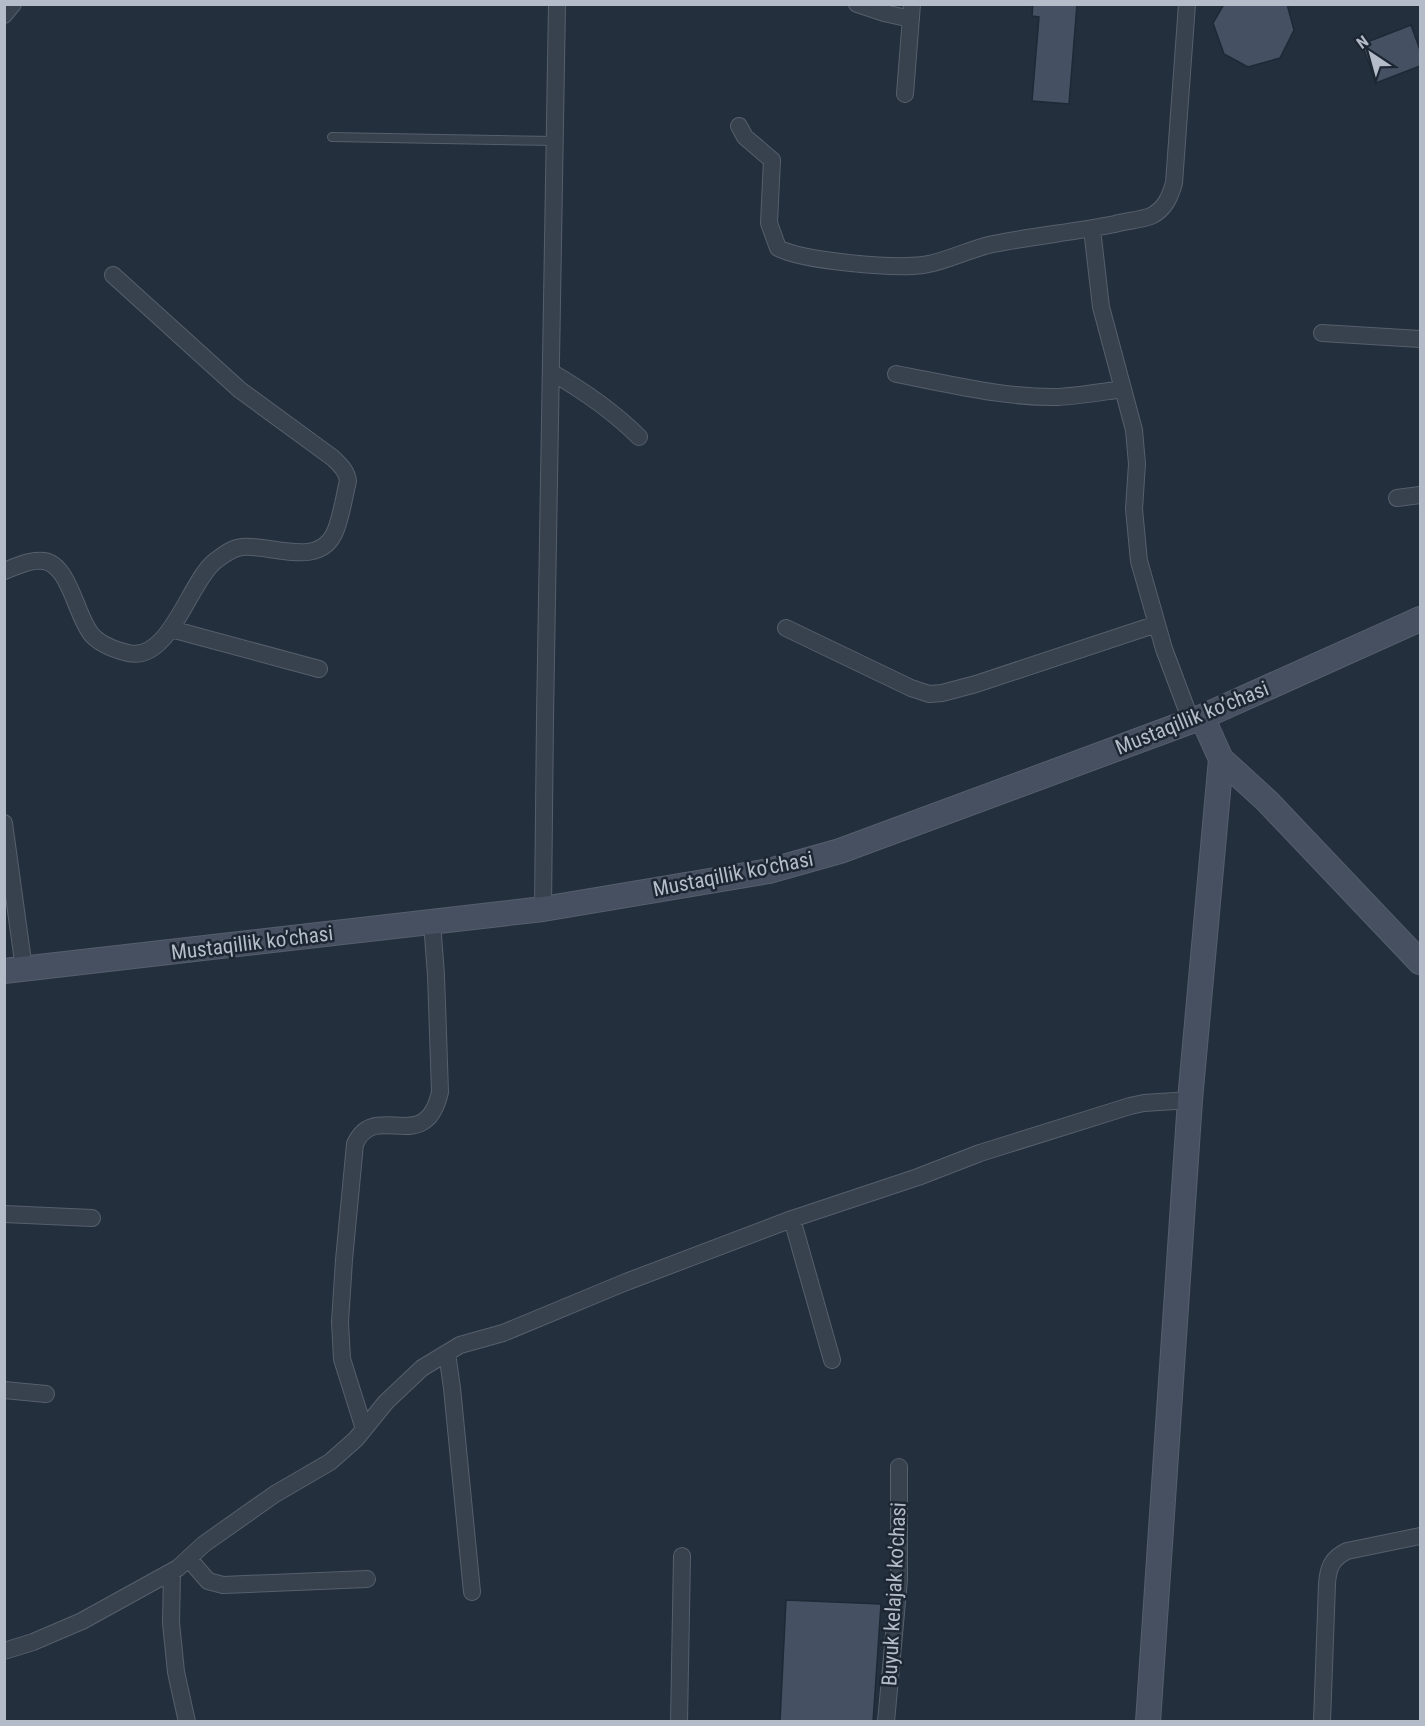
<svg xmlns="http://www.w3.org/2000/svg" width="1425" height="1726" font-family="'Roboto Condensed',sans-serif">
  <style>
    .building { fill: #455162; stroke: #1f2835; stroke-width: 1.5 }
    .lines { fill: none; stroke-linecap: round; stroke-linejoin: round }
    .lane-casing { stroke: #565f6c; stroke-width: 10 }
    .street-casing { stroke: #565f6c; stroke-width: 18 }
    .secondary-casing { stroke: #565f6c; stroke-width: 26 }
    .lane { stroke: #38414e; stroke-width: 8 }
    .street { stroke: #38414e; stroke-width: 16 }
    .secondary { stroke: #465061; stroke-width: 24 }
    .labels { text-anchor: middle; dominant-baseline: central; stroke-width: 5; stroke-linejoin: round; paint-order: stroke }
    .street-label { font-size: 21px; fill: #b4bcc9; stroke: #1d2633 }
  </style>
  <rect width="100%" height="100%" fill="#242f3e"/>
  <path class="building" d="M1033,4H1077L1069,104L1032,101L1039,17L1032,16Z
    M1224,4H1287L1294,30L1280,58L1248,67L1224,54L1213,23Z
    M1411,25L1420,50V66L1376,83L1362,44Z
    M786,1600L881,1604L873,1722L780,1721Z"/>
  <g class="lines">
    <defs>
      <path id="lane" d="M332,137L555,141"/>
      <path id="street" d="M857,4L884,13L911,19
        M4,15L13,4
        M905,94L912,4
        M739,126L745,137L772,160L769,223L778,248C803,261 893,269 923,265C946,262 969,249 993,244C1033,236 1075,232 1115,224C1126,221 1141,220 1151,216C1165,209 1170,197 1174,183L1187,4
        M1092,229L1101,307L1134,430L1137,464L1134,509L1139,561L1164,649L1191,721
        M1322,333L1420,339
        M551,372C584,391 612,410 639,437
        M896,374C949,384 1004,398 1058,397C1079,396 1101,392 1123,389
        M1397,498L1420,495
        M4,571C17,566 31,559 44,561C70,565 76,617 92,635C101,645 116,650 128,653C169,663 189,583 214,562C222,556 231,548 242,547C271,544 317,568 334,534C341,520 344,497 348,481C347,471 340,465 333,458L240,390L113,275
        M786,628L911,688L929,694L942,693L976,684L1157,624
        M171,629L319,669
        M4,823L24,969
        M543,909L545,718L557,4
        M4,1214L92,1218
        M792,1219L832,1360
        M447,1353L452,1388L472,1592
        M4,1390L46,1394
        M364,1429L342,1359L340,1322L344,1260L355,1144C375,1099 425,1158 440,1092L436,975L432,922
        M189,1559L208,1581L223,1585L367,1579
        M172,1572L171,1623L176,1672L187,1722
        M4,1651L33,1642L82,1621L178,1568L204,1544L275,1494L330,1462L356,1439L386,1402L422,1368L460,1345L503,1333L626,1282L792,1219L918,1177L980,1153L1130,1106L1144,1103L1190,1100
        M679,1722L682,1556
        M886,1722L899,1580V1467
        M1322,1722L1327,1584C1328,1568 1332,1558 1347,1551L1420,1536"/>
      <path id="secondary" d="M1202,717L1221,759L1267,801L1420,962
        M4,971L543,909L769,871L840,851L1202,717L1420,619
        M1148,1722L1190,1100L1221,759"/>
    </defs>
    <use href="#lane" class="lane-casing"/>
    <use href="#street" class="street-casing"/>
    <use href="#secondary" class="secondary-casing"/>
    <use href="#lane" class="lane"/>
    <use href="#street" class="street"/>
    <use href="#secondary" class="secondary"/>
  </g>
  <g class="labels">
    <g class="street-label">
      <text transform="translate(1192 718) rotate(-22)">Mustaqillik ko’chasi</text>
      <text transform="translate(733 874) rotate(-11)">Mustaqillik ko’chasi</text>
      <text transform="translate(252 943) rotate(-7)">Mustaqillik ko’chasi</text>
      <text transform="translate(894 1594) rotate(-87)">Buyuk kelajak ko'chasi</text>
    </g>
  </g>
  <rect width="1425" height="1726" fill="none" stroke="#b4bcc9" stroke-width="12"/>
  <g transform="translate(1371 54) rotate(324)" stroke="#1d2633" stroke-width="4.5" paint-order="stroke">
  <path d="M0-4.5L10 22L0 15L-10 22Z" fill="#b4bcc9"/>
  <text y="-9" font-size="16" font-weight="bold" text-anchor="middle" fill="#b4bcc9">N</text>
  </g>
</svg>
